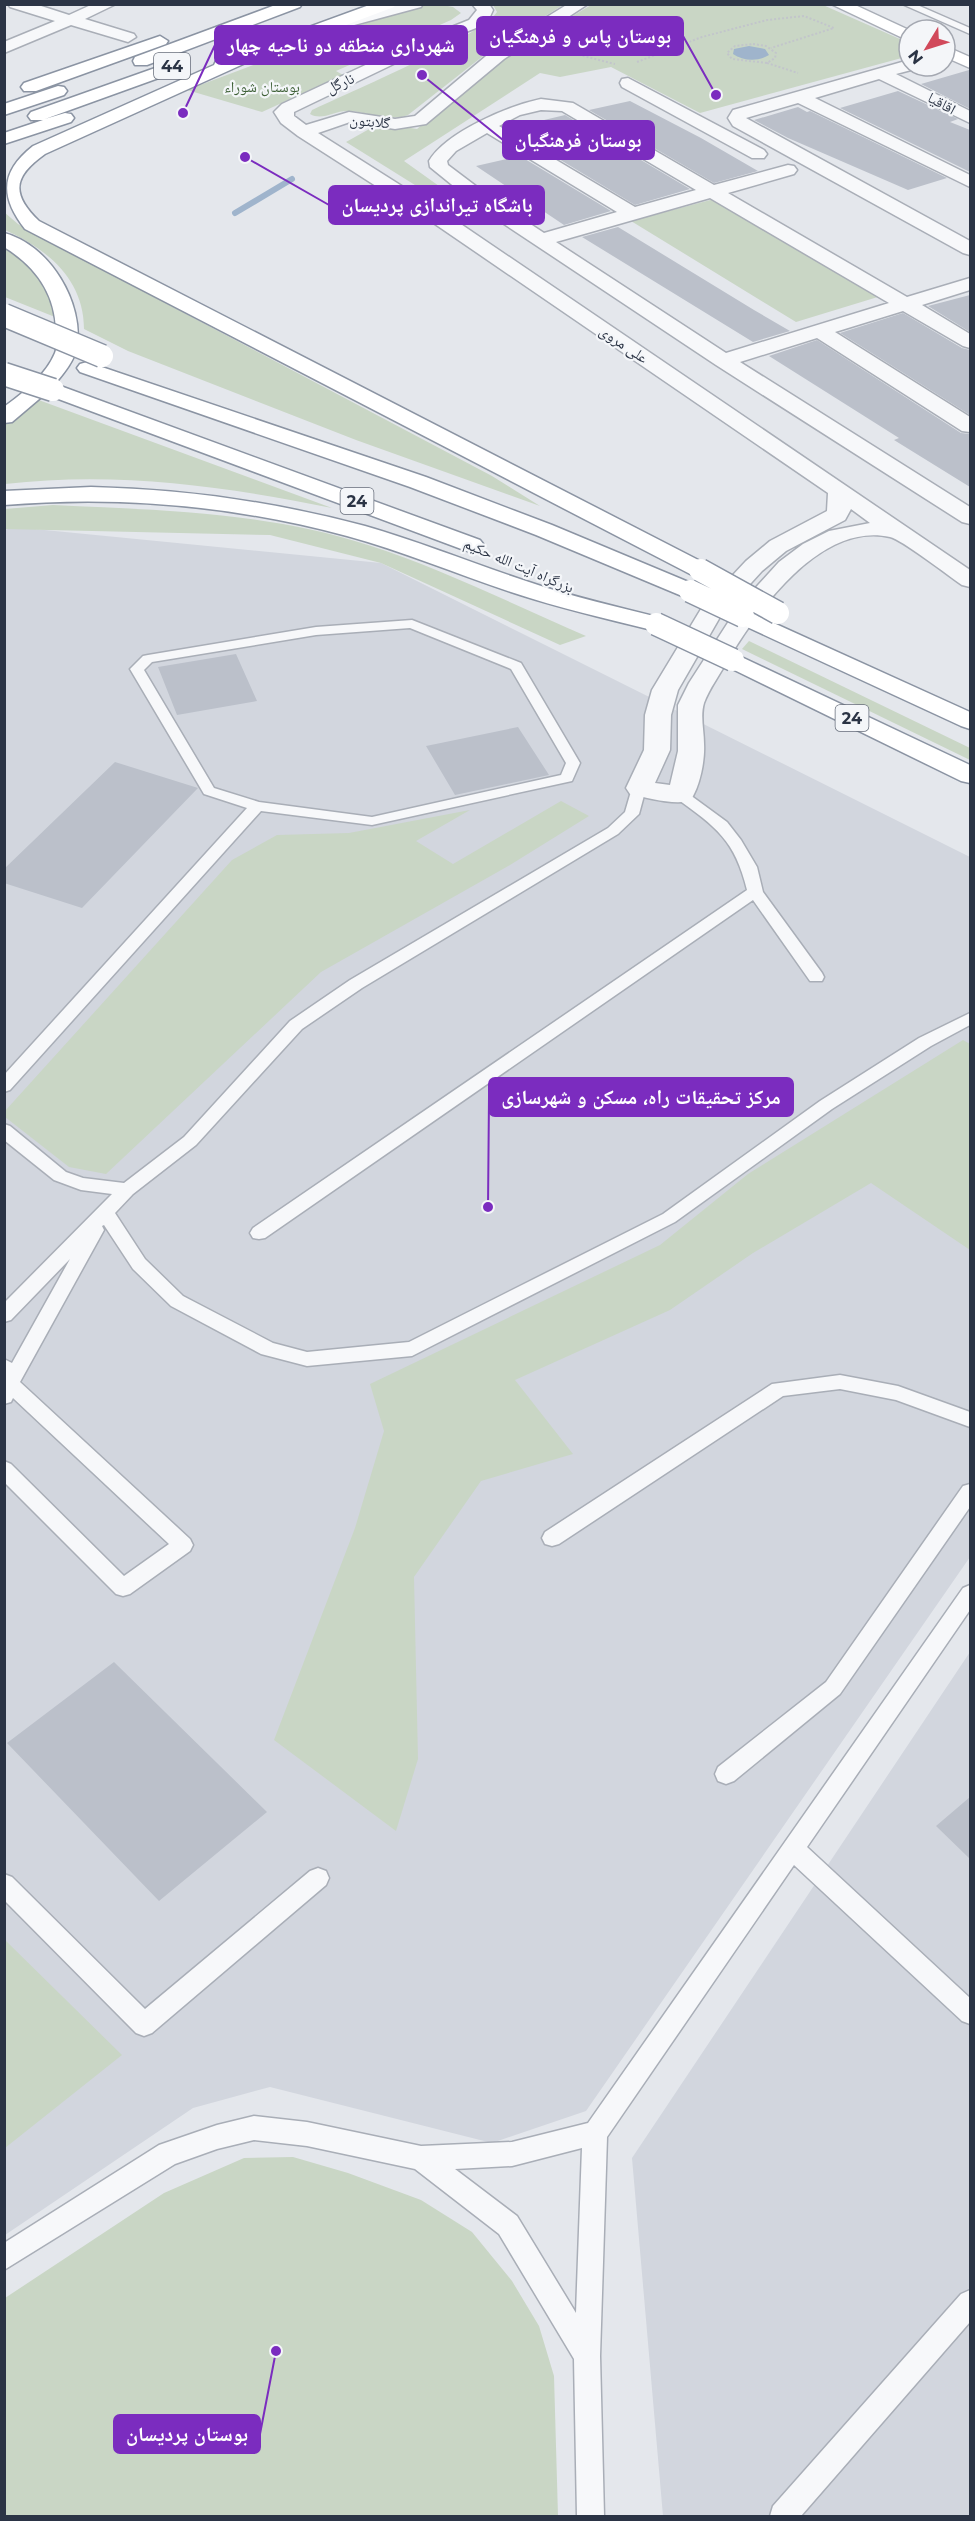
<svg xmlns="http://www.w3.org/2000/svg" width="975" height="2521" font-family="Montserrat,'Noto Naskh Arabic',sans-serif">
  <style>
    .built { fill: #d2d6de }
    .green { fill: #c9d6c5 }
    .water { fill: #9fb4cc }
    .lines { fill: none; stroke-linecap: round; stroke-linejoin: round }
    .stream { stroke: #9fb4cc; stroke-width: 6 }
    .building { fill: #bbc0ca }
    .lane-casing { stroke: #a9aeb7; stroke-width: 3 }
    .street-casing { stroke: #a9aeb7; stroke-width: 3 }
    .secondary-casing { stroke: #a9aeb7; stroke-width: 3 }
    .highway-casing { stroke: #8b94a3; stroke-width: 3 }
    .path { stroke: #c2c5cb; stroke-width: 2; stroke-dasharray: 2 2; stroke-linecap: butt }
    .lane { fill: #f7f8fa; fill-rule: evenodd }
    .street { fill: #f7f8fa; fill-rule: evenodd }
    .secondary { fill: #fff; fill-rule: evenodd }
    .highway { fill: #fff; fill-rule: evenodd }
    .highway-bridge-casing { stroke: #8b94a3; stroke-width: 25; stroke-linecap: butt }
    .highway-bridge { stroke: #fff; stroke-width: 22 }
    .labels { text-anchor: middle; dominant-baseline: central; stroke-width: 4.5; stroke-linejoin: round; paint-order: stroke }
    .far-street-label { font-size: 15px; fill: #2b3445; stroke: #f4f6f9 }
    .far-park-label { font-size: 15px; fill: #3f6138; stroke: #f4f6f9 }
    .shield { fill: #f4f6f9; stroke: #676e7b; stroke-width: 1.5 }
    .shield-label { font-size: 16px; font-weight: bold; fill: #2b3445 }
    .leader { fill: none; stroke: #7b2cbf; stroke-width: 2 }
    .callout-dot { fill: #7b2cbf; stroke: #f4f6f9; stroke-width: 2 }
    .callout { fill: #7b2cbf; stroke: #7b2cbf; stroke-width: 2 }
    .callout-label { font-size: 20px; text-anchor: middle; font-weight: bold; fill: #fff }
  </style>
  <rect width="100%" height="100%" fill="#e4e7ec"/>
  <path class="built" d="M14,527L381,563L970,857V1557L586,2111L492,2143L270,2087L193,2108L5,2235V530Z
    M970,1652V2516H663L632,2158Z"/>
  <path class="green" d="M443,5L453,7L461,13L451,20L336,71L343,75L262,112L187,90L360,25L420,6Z
    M493,5H563L492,49L408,115C388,123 368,111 347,111C334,111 322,121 310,114L312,110C346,94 482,36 497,12Z
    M591,5H823L909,43V56L700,113L611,67L560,77L540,73L404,161L453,196L439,200L346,142L380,123L417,129L496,62Z
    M714,199L881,296L796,322L631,221Z
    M4,212L18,224L33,233L492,476L540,506L356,440L128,351L84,329C84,279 47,249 5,230Z
    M4,246L27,262L50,290L55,317L5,297Z
    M36,399L332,508C224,486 115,471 5,484V422Z
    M53,505C158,510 267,512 368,545C443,569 514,605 586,636L560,645L381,563L270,535L5,529V509Z
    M749,641L970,748V760L742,649Z
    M561,801L589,816L510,865L321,972L106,1174L69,1167L5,1117V1111L232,860L277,835L349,833L470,810L416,841L453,864Z
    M963,1040L970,1044V1250L871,1183L753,1253L670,1310L515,1380L573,1454L481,1481L414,1577L418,1759L396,1831L274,1740L355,1528L384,1431L370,1384L660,1245L748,1174Z
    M4,1939L122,2055L5,2148H4Z
    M293,2157L348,2173L421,2200L472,2232L512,2281L539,2326L554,2376L558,2516H5V2298L164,2193L244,2158Z"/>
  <path class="water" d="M749,46L765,49L769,55C758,62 743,61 733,54L734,49Z"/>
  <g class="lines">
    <path class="stream" d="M235,213L292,179"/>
  </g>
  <path class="building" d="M969,70L970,109L921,84Z
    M898,91L958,119L950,122L970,130V172L840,108Z
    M630,101L701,138L758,171L714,183L589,110Z
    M798,107L807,112L810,111L947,178L908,190L788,138L754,120Z
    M565,115L690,189L635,205L544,150L556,147L519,126Z
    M520,156L611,211L564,225L476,166Z
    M618,227L754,310L790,331L753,342L582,237Z
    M970,295V332L928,306Z
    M903,313L962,348L970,350V415L840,333Z
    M817,340L961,433L970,434V487L894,440L899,438L769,356Z
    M236,654L257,701L177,715L158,667Z
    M518,727L549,775L455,795L426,746Z
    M115,762L198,788L82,908L4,883V869Z
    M114,1662L267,1812L159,1901L7,1743Z
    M970,1797V1859L936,1826Z"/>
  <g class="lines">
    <defs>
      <path id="lane" d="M902,4H915L970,28V34Z
        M412,620L521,663L580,763L572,781L372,825L261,811L10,1090L4,1092V1075L247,808L204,794L130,669L143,656L148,655L316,627ZM410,628L511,669L566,763L561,775L372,817L259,802L214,788L144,670L152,662L316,635Z
        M639,784L646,788L639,814L618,834L362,988L302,1029L196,1145L133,1194L115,1213L145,1259L183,1296L273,1343L307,1352L409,1342L663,1214L820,1101L919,1038L970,1013V1025L931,1046L832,1109L675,1222L412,1356L307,1366L261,1354L171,1306L133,1269L104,1225L102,1226L104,1230L20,1382L190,1539L193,1545L190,1551L130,1594L123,1596L116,1594L4,1482V1461L11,1464L124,1576L169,1544L13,1398L11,1402L4,1404V1359L12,1363L70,1259L11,1320L4,1322V1303L112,1194L81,1190L54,1180L4,1140V1124L10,1126L66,1172L83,1178L124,1183L184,1137L290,1021L350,980L608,828L625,812L632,788Z
        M681,791L686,792L727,822L741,840L757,867L763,892L822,973L824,977L822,981H810L753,900L265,1238L259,1239L253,1238L250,1233L253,1228L747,890C735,840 716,827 676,798L674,795L676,792Z
        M840,1375L898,1386L970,1412V1427L896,1400L840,1389L783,1396L559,1544L552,1546L545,1544L542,1538L545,1532L772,1384Z
        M970,1484V1507L840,1694L734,1781L726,1784L718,1781L715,1774L718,1767L826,1682L963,1486Z
        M970,1585V1610L807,1847L970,1998V2024L962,2021L794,1865L607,2137L600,2356L604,2516H577L574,2359L499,2234L415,2169L307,2146L254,2140L217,2149L175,2164L4,2270V2243L159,2145L217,2125L254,2116L307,2122L421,2146L512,2142L588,2123L963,1588ZM582,2148L576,2313L517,2216L455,2169L512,2166Z
        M318,1868L326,1871L329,1878L326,1885L152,2033L144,2036L136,2033L4,1900V1874L12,1877L145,2009L310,1871Z
        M970,2290V2322L801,2516H770L773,2506L961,2294Z"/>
      <path id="street" d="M8,4H35L69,15L93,4H116L85,19L134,34L136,37L128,42L71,25L4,53V42L55,21L10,7Z
        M395,4H423L421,7L332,31L324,26L326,23Z
        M472,4H489L493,10L488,21L481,26L431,46L294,112V116L306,125L349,112L395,119L415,116L492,51L568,4H588L504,59L426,124L395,129L350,122L318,133L446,214L970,570V587L962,585C949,576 901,539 890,537C820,521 756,612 726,663C719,676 709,689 704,703C700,716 704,730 704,744C705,760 700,787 690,801C672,805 648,798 630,794L626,788L644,750L645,715L652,690L701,609L746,561L770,541L827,511L828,493L432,222L298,136L281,123L274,112L282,104L419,40L469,20L477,10ZM851,509L870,523L829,531L803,544L779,562L738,607L689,683L678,705V751L670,785L655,783L670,750L671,715L678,690L720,617L762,571L786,551L845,520Z
        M909,60V66H917L915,69L896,74L970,111V123L879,79L815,98L970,175V187L798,103L746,118L970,241V255L963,253L733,126L728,118L733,110Z
        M628,78L764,150L767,154L764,158H752L622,87L620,83L622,79Z
        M541,99L573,103L714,185L788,165L794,166L797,170L794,174L728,193L907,297L970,278V290L922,305L970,334V348L963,346L903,311L835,332L970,417V432L962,431L817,338L740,362L970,507V524L962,522L716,365L483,210L430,167L429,161C446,132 508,106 541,99ZM541,110L562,111L696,190L635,207L499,126L520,115ZM487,133L617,212L544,233L497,202L448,165L447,161L456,151ZM710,198L889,303L726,353L556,242Z"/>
      <path id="secondary" d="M831,4H853L909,30V41Z
        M945,46L970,57V68L945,57Z"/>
      <path id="highway" d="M278,4H302L300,7L147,65H135L133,61L135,57Z
        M372,4H396L394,7L250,61L45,154C14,176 10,193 39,221L708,565L712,570L708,575L700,577L692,575L25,229C0,197 0,172 33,146L214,65L216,61Z
        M160,36L168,41L166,44L36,91H24L21,87L24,83Z
        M172,62L180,67L178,71L45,119L65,113L71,114L74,118L71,122L4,144V133L43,120H31L28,116L31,112Z
        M58,86L64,87L67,91L64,95L4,115V104Z
        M4,233C50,245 84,303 77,348C74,361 63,374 55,384L480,540L484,545L480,550L472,552L464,550L45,394L12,422L4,423V407C23,393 46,375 55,353C58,346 56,337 56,330C55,293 35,266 4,247Z
        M87,362L426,477L552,525L698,586L702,591L698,596L690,598L682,596L536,535L410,487L80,372L77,368L80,364Z
        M91,487C184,489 275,502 365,526C421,542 474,564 529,582C573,597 619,607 665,619L668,624L665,629L656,631C607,619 559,608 511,592C456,574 403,551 347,536C235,506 120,495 4,505V491Z
        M756,615L970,712V729L961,726L747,627L744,622L747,617Z
        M733,653L970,765V783L961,781L724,665L721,660L724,655Z"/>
    </defs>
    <use href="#lane" class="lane-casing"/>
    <use href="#street" class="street-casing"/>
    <use href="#secondary" class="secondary-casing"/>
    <use href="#highway" class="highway-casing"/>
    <path class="path" d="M753,44L766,46L776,53L775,58L767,63L732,59L727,53L735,46Z
      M557,45L572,53L615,64
      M637,62L702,37L767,20L804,16L834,28L771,48
      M767,63L798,73"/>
    <use href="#lane" class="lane"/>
    <use href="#street" class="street"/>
    <use href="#secondary" class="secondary"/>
    <use href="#highway" class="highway"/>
    <defs>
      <path id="highway-bridge" d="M4,315L102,356
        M4,374L53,390
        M700,570L778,613
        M690,591L743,616
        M656,624L733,660"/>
    </defs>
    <use href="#highway-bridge" class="highway-bridge-casing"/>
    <use href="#highway-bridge" class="highway-bridge"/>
  </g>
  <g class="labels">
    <g class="far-street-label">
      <text transform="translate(340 83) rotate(-25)">نارگل</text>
      <text transform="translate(942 103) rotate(29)">اقاقیا</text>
      <text transform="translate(370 121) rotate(5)">گلابتون</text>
      <text transform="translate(624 344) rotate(34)">علی مروی</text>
      <text transform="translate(519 565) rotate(23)">بزرگراه آیت الله حکیم</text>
    </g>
    <g class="far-park-label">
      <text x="262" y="86">بوستان شوراء</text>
    </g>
    <g class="shield">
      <rect x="154" y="53" width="36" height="26" rx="4.5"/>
      <rect x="340.5" y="488" width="33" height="26" rx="4.5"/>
      <rect x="835.5" y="705" width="33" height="26" rx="4.5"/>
    </g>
    <g class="shield-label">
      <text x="172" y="66">44</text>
      <text x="357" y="501">24</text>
      <text x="852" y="718">24</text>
    </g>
  </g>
  <path class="leader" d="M716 95L683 36M183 113L215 45M422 75L503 140M245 157L329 205M488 1207L489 1097M276 2351L260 2434"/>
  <g class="callout-dot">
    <circle cx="716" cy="95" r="6"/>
    <circle cx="183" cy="113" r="6"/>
    <circle cx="422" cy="75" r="6"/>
    <circle cx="245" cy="157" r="6"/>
    <circle cx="488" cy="1207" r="6"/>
    <circle cx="276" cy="2351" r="6"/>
  </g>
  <g class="callout">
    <rect x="477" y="17" width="206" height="38" rx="6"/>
    <rect x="215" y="26" width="252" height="38" rx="6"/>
    <rect x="503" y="121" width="151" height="38" rx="6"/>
    <rect x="329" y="186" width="215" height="38" rx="6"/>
    <rect x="489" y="1078" width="304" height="38" rx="6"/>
    <rect x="114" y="2415" width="146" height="38" rx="6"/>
  </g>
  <g class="callout-label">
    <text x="580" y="43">بوستان پاس و فرهنگیان</text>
    <text x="341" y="52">شهرداری منطقه دو ناحیه چهار</text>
    <text x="578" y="147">بوستان فرهنگیان</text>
    <text x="437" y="212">باشگاه تیراندازی پردیسان</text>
    <text x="641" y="1104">مرکز تحقیقات راه، مسکن و شهرسازی</text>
    <text x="187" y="2441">بوستان پردیسان</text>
  </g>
  <rect width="975" height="2521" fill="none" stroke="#2b3445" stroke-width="12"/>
  <g transform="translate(927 48) rotate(232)"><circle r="28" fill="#f4f6f9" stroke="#a4a8b1" stroke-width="1.5"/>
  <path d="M0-4.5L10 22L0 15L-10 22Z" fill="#d1495b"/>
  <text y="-9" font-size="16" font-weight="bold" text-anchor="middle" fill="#2b3445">N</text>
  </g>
</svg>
